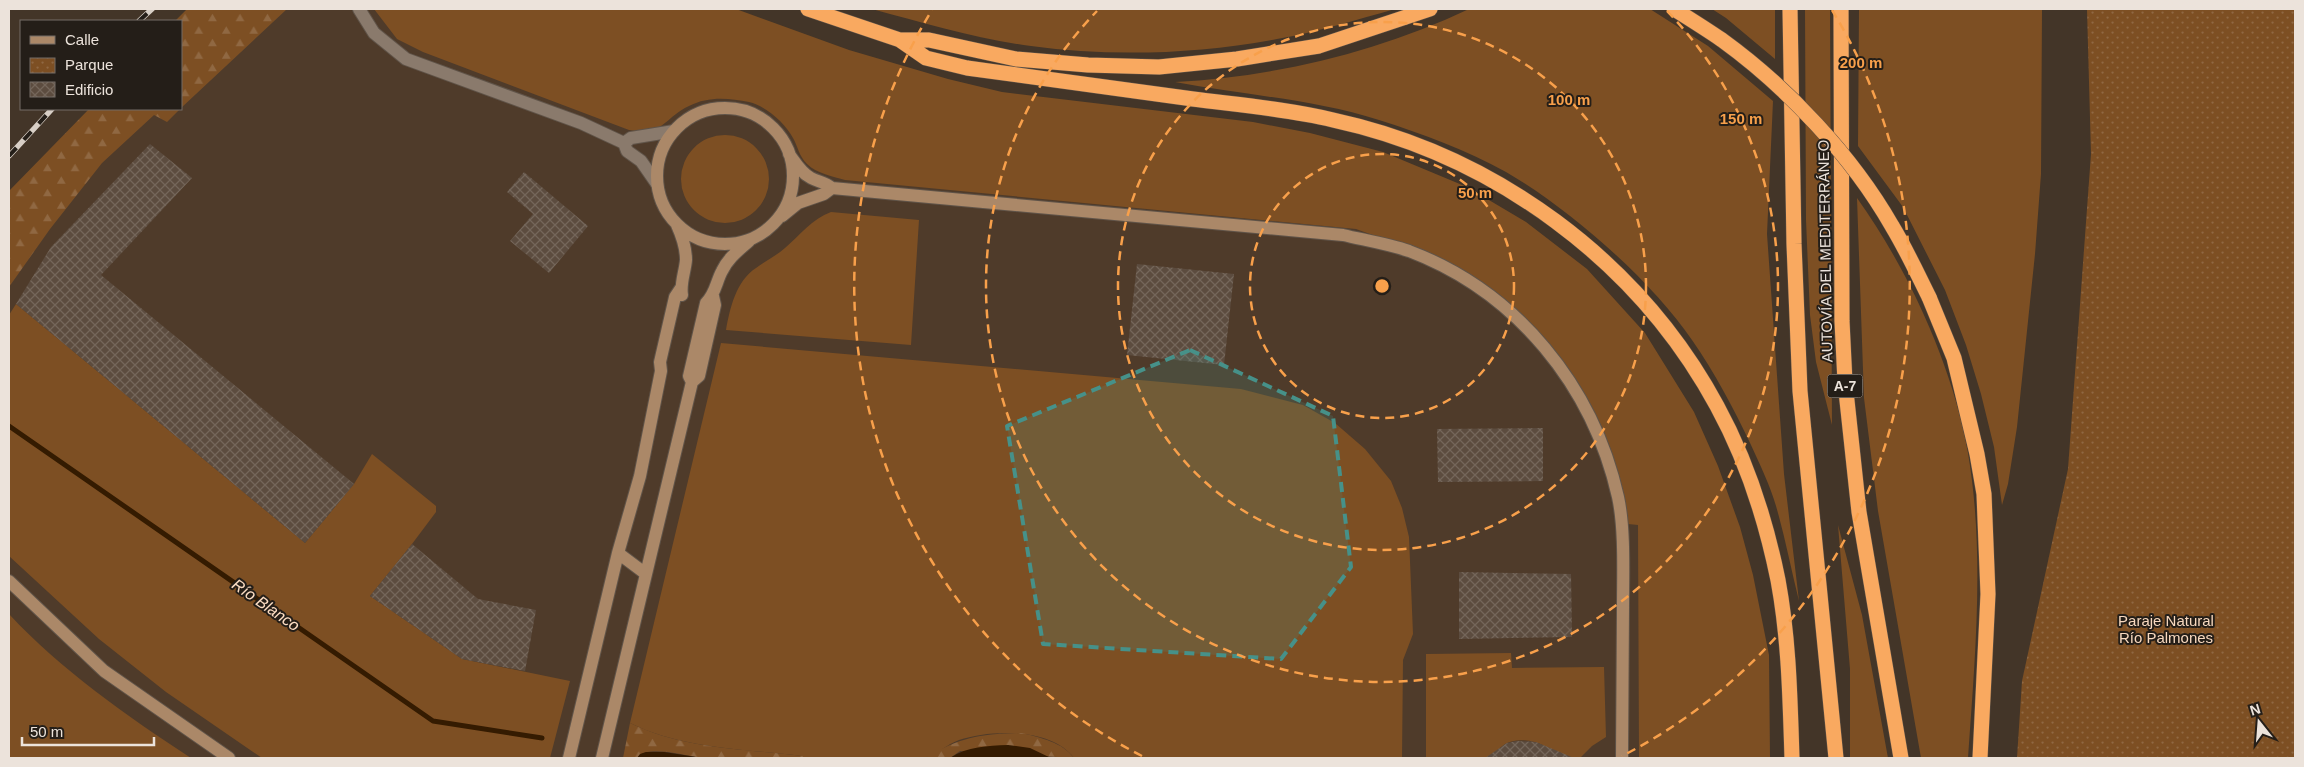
<svg xmlns="http://www.w3.org/2000/svg" width="2304" height="767" font-family="Arial,sans-serif">
  <style>
    .built { fill: #4f3b2a }
    .green { fill: #7d4f23 }
    .forest { fill: url(#forest-firs) }
    .park { fill: url(#park-dots) }
    .water { fill: #341b01 }
    .lines { fill: none; stroke-linecap: round; stroke-linejoin: round }
    .stream { stroke: #341b01; stroke-width: 5 }
    .building { fill: url(#building-cross-hatch) }
    .street-casing { stroke: #605449; stroke-width: 14 }
    .secondary-casing { stroke: #605449; stroke-width: 14 }
    .highway-casing { stroke: #605449; stroke-width: 16 }
    .street { stroke: #8a7a6c; stroke-width: 12 }
    .secondary { stroke: #ab8868; stroke-width: 12 }
    .highway { stroke: #f9a960; stroke-width: 15 }
    .rail-casing { stroke: #d8cfc6; stroke-width: 5.5 }
    .rail { stroke: #241e18; stroke-width: 4; stroke-dasharray: 11; stroke-linecap: butt }
    .highway-bridge-casing { stroke: #605449; stroke-width: 16; stroke-linecap: butt }
    .highway-bridge { stroke: #f9a960; stroke-width: 15 }
    .marked { fill: #469189; fill-opacity: 0.2; stroke: #469189; stroke-width: 4; stroke-dasharray: 10 6; stroke-linejoin: round }
    .ring { fill: none; stroke: #f8a04b; stroke-width: 2.5; stroke-dasharray: 9 6 }
    .labels { text-anchor: middle; dominant-baseline: central; stroke-width: 4; stroke-linejoin: round; paint-order: stroke }
    .shield { fill: #241e18; stroke: #b0a8a0; stroke-width: 1 }
    .shield-label { font-size: 14px; font-weight: bold; fill: #ece3db }
    .street-label { font-size: 15px; fill: #ece3db; stroke: #241e18 }
    .park-label { font-size: 15px; fill: #f8d9bf; stroke: #241e18 }
    .water-label { font-size: 16px; font-style: italic; fill: #fcddc3; stroke: #241e18 }
    .centre { fill: #f8a04b; stroke: #241e18; stroke-width: 2.5 }
    .ring-label { font-size: 15px; text-anchor: middle; font-weight: bold; fill: #f8a04b; stroke: #241e18; stroke-width: 4; stroke-linejoin: round; paint-order: stroke }
  </style>
  <defs>
    <pattern id="forest-firs" width="22" height="20" patternUnits="userSpaceOnUse" patternTransform="scale(1.25)"><rect width="22" height="20" fill="#7d4f23"/><path d="M5 1l3.5 6h-7zM16 11l3.5 6h-7z" fill="#906842"/></pattern>
    <pattern id="park-dots" width="8" height="8" patternUnits="userSpaceOnUse" patternTransform="scale(1.25)"><rect width="8" height="8" fill="#7d4f23"/><path d="M2 2h.1M6 6h.1" fill="none" stroke="#906842" stroke-width="1.8" stroke-linecap="round"/></pattern>
    <pattern id="building-cross-hatch" width="8" height="8" patternUnits="userSpaceOnUse" patternTransform="scale(1.25)"><rect width="8" height="8" fill="#5c4c3f"/><path d="M0 0l8 8M0 8l8-8" fill="none" stroke="#74665a"/></pattern>
  </defs>
  <rect width="100%" height="100%" fill="#433528"/>
  <path class="built" d="M222,9H579L1317,166L1559,317L1753,758H9V237L119,109H181V49Z"/>
  <path class="green" d="M374,9H736L849,50L948,79L1002,92L1253,122L1310,133L1383,152L1467,187L1526,222L1587,269L1645,333L1694,412L1718,466L1740,527L1753,575L1769,655L1770,758H1639L1638,525L1628,524C1618,426 1558,331 1475,278C1439,255 1396,244 1356,229L845,180C834,177 816,173 807,164C799,156 798,147 793,138C785,123 766,106 749,102C729,98 708,96 689,106C662,119 665,136 629,130L423,52L397,39Z
    M872,9H1395C1356,20 1317,32 1277,39C1197,54 1112,57 1031,46C977,39 924,23 872,9Z
    M1469,9H1650L1708,46L1773,101L1767,234L1784,474L1799,601C1791,569 1785,537 1776,506C1770,485 1760,465 1751,445C1734,409 1715,373 1692,340C1651,280 1570,209 1506,172C1466,150 1423,134 1379,120C1313,99 1243,95 1175,82C1275,77 1378,52 1469,9Z
    M1712,9H1775V59L1726,18Z
    M1805,9H1830L1832,425L1816,362L1810,315L1806,220Z
    M1859,9H2042L2041,174L2035,254L2017,427L2008,484L2002,505L1994,447L1981,394L1966,345L1945,290L1903,207L1858,146Z
    M681 179a44 44 0 1 1 88 0a44 44 0 1 1-88 0Z
    M1857,198C1908,269 1953,366 1968,453C1985,553 1975,657 1968,758H1921L1878,511L1864,398Z
    M831,212L919,220L911,345L726,330C730,308 736,281 756,268C765,261 776,256 785,248C800,235 812,219 831,212Z
    M16,304L305,543L354,484L372,454L436,506V512L412,544L370,596L462,659L570,681L550,758H262L166,692L99,639L9,556V315Z
    M721,343L1241,389L1303,405L1335,423L1365,449L1391,481L1402,508L1409,537L1413,634L1403,660L1402,758H1074C1052,728 992,729 959,740C947,744 934,757 922,758C882,761 842,758 802,758V756C746,749 682,749 630,723Z
    M1838,525L1862,615L1888,758H1850V669Z
    M9,614C61,670 127,716 191,758H9Z
    M1511,653L1512,668L1604,667L1606,737L1592,746L1580,758H1559C1549,743 1521,735 1505,744C1499,748 1495,753 1491,758H1426V654Z"/>
  <path class="forest" d="M187,9H287L181,108V21H175Z
    M89,109H180L167,122L154,115L102,163L50,229L9,287V191Z
    M630,723C682,749 746,749 803,756L802,758C772,758 730,762 701,758C685,756 647,744 637,758H623Z
    M1022,733C1041,738 1062,742 1074,758L960,751L950,758H924C963,737 978,734 1022,733Z"/>
  <path class="park" d="M2087,9H2295V758H2017L2022,681L2068,469L2091,154Z"/>
  <path class="water" d="M1008,745L1030,748L1051,758H950C968,746 987,746 1008,745Z
    M646,752H664L703,758H637L640,754Z"/>
  <g class="lines">
    <path class="stream" d="M9,426L433,721L542,738"/>
  </g>
  <path class="building" d="M150,144L192,178L101,275L354,484L305,543L16,304L51,247Z
    M524,172L588,226L549,273L510,241L533,214L507,192Z
    M1137,264L1234,274L1224,365L1127,355Z
    M1543,428V481L1438,482L1437,429Z
    M412,544L478,599L536,610L525,671L462,659L370,596Z
    M1459,572L1571,574L1572,637L1459,639Z
    M1517,741L1536,742L1574,758H1485L1507,743Z"/>
  <g class="lines">
    <defs>
      <path id="street" d="M359,9L374,33L406,59L581,123L624,143L627,151L641,161L657,184
        M624,143L631,138L674,131"/>
      <path id="secondary" d="M657 176a68 68 0 1 1 136 0a68 68 0 1 1-136 0Z
        M789,154C795,162 801,173 811,178C819,182 825,182 832,188L1343,235C1364,240 1388,244 1409,251C1517,292 1593,386 1618,497C1625,529 1623,574 1623,607C1623,657 1622,708 1622,758
        M782,216L798,203L824,194L832,188
        M677,225C682,236 686,247 686,260C685,272 680,283 682,295
        M692,382L689,376L706,303C716,293 716,282 722,271C728,258 739,250 749,241
        M618,553L646,574
        M9,581L104,671L229,758
        M569,758L618,553L640,476L661,371L660,362L675,297L681,288
        M602,758L692,382L699,376L715,305L713,296"/>
      <path id="highway" d="M808,9L900,40L926,58L967,68C1042,78 1117,88 1193,99C1239,105 1287,109 1333,120C1494,155 1638,260 1717,406C1746,459 1766,521 1778,580C1789,639 1790,698 1792,758
        M1790,9L1794,244L1800,391L1836,758
        M1841,9L1842,321L1845,382L1859,512L1901,758
        M900,40H929L1016,59L1088,65L1159,67L1237,59L1319,46L1430,9
        M1929,297L1954,358L1977,454L1984,494L1988,594L1980,758"/>
    </defs>
    <use href="#street" class="street-casing"/>
    <use href="#secondary" class="secondary-casing"/>
    <use href="#highway" class="highway-casing"/>
    <use href="#street" class="street"/>
    <use href="#secondary" class="secondary"/>
    <use href="#highway" class="highway"/>
    <defs>
      <path id="rail" d="M139,21L152,9
        M9,156L52,109"/>
    </defs>
    <use href="#rail" class="rail-casing"/>
    <use href="#rail" class="rail"/>
    <defs>
      <path id="highway-bridge" d="M1674,9C1690,19 1706,29 1722,40C1787,87 1852,156 1892,226C1906,249 1917,273 1929,297"/>
    </defs>
    <use href="#highway-bridge" class="highway-bridge-casing"/>
    <use href="#highway-bridge" class="highway-bridge"/>
  </g>
  <path class="marked" d="M1190,350L1333,416L1351,567L1281,659L1043,644L1007,426Z"/>
  <g class="ring">
    <circle cx="1382" cy="286" r="132"/>
    <circle cx="1382" cy="286" r="264"/>
    <path d="M1667 11A396 396 0 1 1 1097 11"/>
    <path d="M1142 756A528 528 0 0 1 932 10M1832 10A528 528 0 0 1 1622 756"/>
  </g>
  <g class="labels">
    <rect class="shield" x="1827.5" y="374.5" width="35" height="23" rx="4"/>
    <g class="shield-label">
      <text x="1845" y="386">A-7</text>
    </g>
    <g class="street-label">
      <text transform="translate(1825 251) rotate(-91)">AUTOVÍA DEL MEDITERRÁNEO</text>
    </g>
    <g class="park-label">
      <text x="2166" y="620">Paraje Natural<tspan x="2166" dy="17">Río Palmones</tspan></text>
    </g>
    <g class="water-label">
      <text transform="translate(266 605) rotate(35)">Río Blanco</text>
    </g>
  </g>
  <circle cx="1382" cy="286" r="8" class="centre"/>
  <g class="ring-label">
    <text x="1861" y="68">200 m</text>
    <text x="1569" y="105">100 m</text>
    <text x="1741" y="124">150 m</text>
    <text x="1475" y="198">50 m</text>
  </g>
  <rect width="2304" height="767" fill="none" stroke="#ece3db" stroke-width="20"/>
  <rect x="20" y="20" width="162" height="90" fill="#241e18" stroke="#746d66"/>
  <rect x="30" y="36" width="25" height="8" fill="#ab8868" stroke="#746d66"/>
  <text x="65" y="45" font-size="15" fill="#ece3db">Calle</text>
  <rect x="30" y="58" width="25" height="15" fill="url(#park-dots)" stroke="#746d66"/>
  <text x="65" y="70" font-size="15" fill="#ece3db">Parque</text>
  <rect x="30" y="82" width="25" height="15" fill="url(#building-cross-hatch)" stroke="#746d66"/>
  <text x="65" y="95" font-size="15" fill="#ece3db">Edificio</text>
  <g transform="translate(2259 722) rotate(343)" stroke="#241e18" stroke-width="4" paint-order="stroke">
  <path d="M0-4L9 19L0 12L-9 19Z" fill="#ece3db"/>
  <text y="-8" font-size="14" font-weight="bold" text-anchor="middle" fill="#ece3db">N</text>
  </g>
  <path d="M22 737v8h132v-8" fill="none" stroke="#ece3db" stroke-width="2.5"/>
  <text x="30" y="737" font-size="15" fill="#ece3db" stroke="#241e18" stroke-width="4" paint-order="stroke">50 m</text>
</svg>
